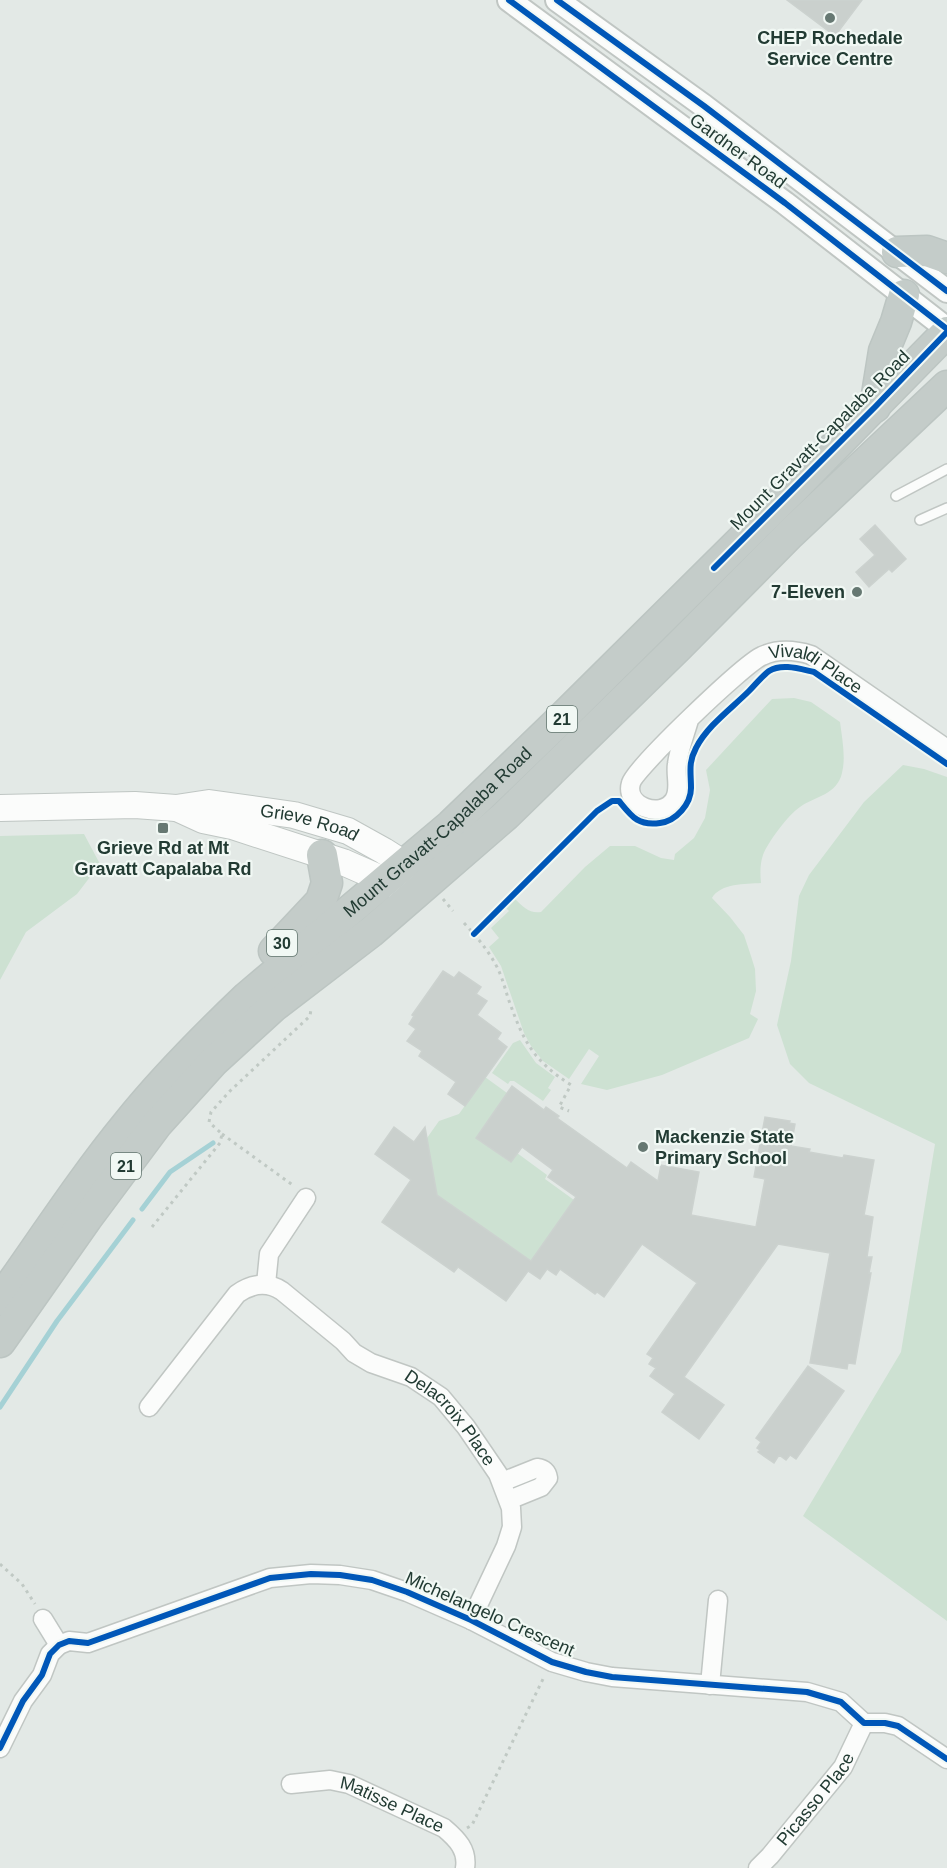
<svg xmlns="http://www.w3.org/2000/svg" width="947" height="1868" font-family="Arial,sans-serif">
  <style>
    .green { fill: #cde1d2 }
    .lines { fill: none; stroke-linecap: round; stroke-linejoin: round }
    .stream { stroke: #a5d1d5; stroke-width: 5 }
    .building { fill: #cad0cd; stroke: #ccd2cf; stroke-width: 1.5 }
    .service-casing { stroke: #c0c6c3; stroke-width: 12 }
    .minor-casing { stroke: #c0c6c3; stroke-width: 21 }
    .tertiary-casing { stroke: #c0c6c3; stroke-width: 26 }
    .secondary-casing { stroke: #bfc6c3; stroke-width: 28 }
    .trunk-casing { stroke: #bcc5c2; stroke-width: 33 }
    .path { stroke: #c0c9c4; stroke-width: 3; stroke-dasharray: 3 4.5; stroke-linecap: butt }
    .service { stroke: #fbfcfb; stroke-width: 9 }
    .minor { stroke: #fbfcfb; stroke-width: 18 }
    .tertiary { stroke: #fbfcfb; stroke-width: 22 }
    .secondary { stroke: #fbfcfb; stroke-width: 26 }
    .trunk { stroke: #c4ccc9; stroke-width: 30 }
    .cycleway-casing { stroke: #f1f8f4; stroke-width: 10 }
    .cycleway { stroke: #0057b8; stroke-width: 6 }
    .poi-dot { fill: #667872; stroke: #f1f8f4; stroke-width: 2 }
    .labels { text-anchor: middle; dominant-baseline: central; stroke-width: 4.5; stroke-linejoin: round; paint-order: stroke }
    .shield { fill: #f1f8f4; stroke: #60746d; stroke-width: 1.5 }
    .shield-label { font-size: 16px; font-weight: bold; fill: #223b33 }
    .poi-label { font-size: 18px; font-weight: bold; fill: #223b33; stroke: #f1f8f4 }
    .street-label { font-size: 18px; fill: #223b33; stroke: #f1f8f4 }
  </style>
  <rect width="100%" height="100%" fill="#e3e9e6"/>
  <path class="green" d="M794,698L811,702L840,722C842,738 846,757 842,773C837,795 815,796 800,807C788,815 768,842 763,855C760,864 760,873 761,883C745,884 721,883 712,898L730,917L744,935L751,956L755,969L756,991L750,1014L758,1019L749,1038L662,1075L607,1090L581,1084L599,1056L589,1049L569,1079L543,1061L531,1046L524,1033L501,966L489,947L499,938L491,928L509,911L505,907L515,899C523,907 530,914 541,912L585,867L610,846H635L661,858L674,860L675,854L694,838L705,818L710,790L706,770L772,699Z
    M903,765L924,769L947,777V1621L803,1516L901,1352L935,1144L809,1083L790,1064L777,1025L791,961L799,896L809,875L864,802Z
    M84,834L100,864L77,894L26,932L0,980V836Z
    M520,1040L536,1063L555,1077L548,1088L551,1090L543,1101L514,1081H510L508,1084L492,1073L513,1043Z
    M485,1077L507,1093L476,1138L510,1162L517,1153L547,1175L545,1179L574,1200L531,1261L437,1195L427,1138L439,1121L459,1114Z"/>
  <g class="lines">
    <path class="stream" d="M142,1209L170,1172L213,1143
      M0,1407L57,1321L133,1220"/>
  </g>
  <path class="building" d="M787,0H862L835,36Z
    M875,525L906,559L892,572L889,569L869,587L856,572L875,555L860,539Z
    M443,971L454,978L459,972L481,987L476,994L487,1001L477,1015L501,1033L497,1039L507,1047L465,1106L448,1094L456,1082L419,1056L422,1051L407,1041L416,1029L409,1024L414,1016L412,1015Z
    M512,1086L544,1110L546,1107L559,1116L557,1118L627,1168L631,1162L658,1181L661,1165L699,1172L691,1215L756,1227L765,1179L754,1177L765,1117L790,1121L789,1123L795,1124L791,1146L810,1149L809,1152L843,1158L844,1155L874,1160L864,1215L873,1217L867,1257H872L869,1273H871L855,1364L848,1363L847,1369L810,1363L830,1253L778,1244L684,1377L724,1405L699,1439L662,1412L675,1394L650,1376L656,1368L649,1364L653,1358L647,1354L697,1283L642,1244L604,1297L597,1292L595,1294L560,1269L556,1275L547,1269L540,1279L528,1271L506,1301L458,1267L454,1272L382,1222L411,1180L375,1154L394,1127L414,1142L425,1127L437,1195L531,1261L576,1197L548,1177L553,1170L522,1147L511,1162L476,1138Z
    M808,1366L844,1391L796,1459L790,1455L786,1460L779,1455L774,1463L758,1452L760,1450L757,1448L761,1442L756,1438Z"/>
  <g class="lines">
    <defs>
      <path id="service" d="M896,496L947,469
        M920,520L947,508"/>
      <g id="minor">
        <path id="s1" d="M689,720C685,734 679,749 677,764C675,776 681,789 674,800C661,820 624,806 631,783C635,768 745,663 762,656C777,649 795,650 811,655L947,749"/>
        <path d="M266,1284L269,1254L306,1198"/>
        <path id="s2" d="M149,1407L237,1294C251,1284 267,1281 282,1291L343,1341L354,1353L371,1363L411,1377L441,1397L466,1427L498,1474L511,1508L512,1527L506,1546L471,1620"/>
        <path d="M502,1482L537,1468C544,1469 547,1472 548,1478L541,1487L509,1500"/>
        <path d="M43,1619L59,1645"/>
        <path d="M710,1685L718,1600"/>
        <path d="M0,1748L23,1701L42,1675L50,1654L59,1645L69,1641L88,1643L270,1578L311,1574L340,1575L372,1580L407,1592L471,1620L552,1662L586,1672L612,1677L807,1692L841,1702L864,1723H885L898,1726L947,1759"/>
        <path id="s3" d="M291,1784L330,1780L349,1784L444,1828C457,1839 468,1850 465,1868"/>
        <path id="s4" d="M758,1868L770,1856L843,1767L864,1723"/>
      </g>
      <path id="tertiary" d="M509,0L785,203L947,329
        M557,0L704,106L947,291"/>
      <g id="secondary">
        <path id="s5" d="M0,808L135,805L176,808L209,803L294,815L348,831L384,851L420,874"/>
        <path d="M179,809L203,820L232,826L343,862L402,888"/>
      </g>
      <g id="trunk">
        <path d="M897,252L927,251L947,258"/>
        <path d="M875,407L884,351L896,322L904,295"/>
        <path d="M274,951L321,901L327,883L322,855"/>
        <path id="s6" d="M0,1300C42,1241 82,1179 128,1123C164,1078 205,1037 247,997L451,825L558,722L796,486L947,332"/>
        <path d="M0,1342L87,1218L157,1124L214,1061L273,1007L371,932L506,815L678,647L790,534L947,386"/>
      </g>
    </defs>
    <use href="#service" class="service-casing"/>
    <use href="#minor" class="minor-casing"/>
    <use href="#tertiary" class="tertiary-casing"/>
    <use href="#secondary" class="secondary-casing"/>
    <use href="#trunk" class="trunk-casing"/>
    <path class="path" d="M443,899L453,911
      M464,923C477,937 488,950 497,967C502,977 505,988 508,998C523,1040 532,1060 571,1085L559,1107L569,1111
      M222,1134L294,1186
      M152,1227L220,1143L222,1134L209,1122L211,1112L230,1091L310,1016L311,1009
      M0,1564L22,1584L35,1604
      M467,1828L472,1825L544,1677"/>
    <use href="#service" class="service"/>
    <use href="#minor" class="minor"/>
    <use href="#tertiary" class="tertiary"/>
    <use href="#secondary" class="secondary"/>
    <use href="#trunk" class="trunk"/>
    <defs>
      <path id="cycleway" d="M509,0L785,203L947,329
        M557,0L704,106L947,291
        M714,568L875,407L947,332
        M474,934L597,811L612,801H619C632,817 638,826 660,823C676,821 691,804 691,788C691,772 688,763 696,748C707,726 732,708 749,691C755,685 762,676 769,671C782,663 800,669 814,672L947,764
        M0,1748L23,1701L42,1675L50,1654L59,1645L69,1641L88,1643L270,1578L311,1574L340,1575L372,1580L407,1592L471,1620L552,1662L586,1672L612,1677L807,1692L841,1702L864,1723H885L898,1726L947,1759"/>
    </defs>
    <use href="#cycleway" class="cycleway-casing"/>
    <use href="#cycleway" class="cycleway"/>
  </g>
  <g class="poi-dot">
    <circle cx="830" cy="18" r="6"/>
    <circle cx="857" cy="592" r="6"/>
    <rect x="157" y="822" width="12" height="12" rx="3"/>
    <circle cx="643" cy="1147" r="6"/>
  </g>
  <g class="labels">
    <g class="shield">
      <rect x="547" y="706" width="30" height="26" rx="4.5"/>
      <rect x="267" y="930" width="30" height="26" rx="4.5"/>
      <rect x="111" y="1153" width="30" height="26" rx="4.5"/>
    </g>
    <g class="shield-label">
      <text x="562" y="719">21</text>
      <text x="282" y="943">30</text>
      <text x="126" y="1166">21</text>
    </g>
    <g class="poi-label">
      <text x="830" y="38">CHEP Rochedale<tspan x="830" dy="21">Service Centre</tspan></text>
      <text x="845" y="592" text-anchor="end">7-Eleven</text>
      <text x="163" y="848">Grieve Rd at Mt<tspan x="163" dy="21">Gravatt Capalaba Rd</tspan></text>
      <text x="655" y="1137" text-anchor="start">Mackenzie State<tspan x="655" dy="21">Primary School</tspan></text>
    </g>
    <g class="street-label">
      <text transform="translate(738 151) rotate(36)">Gardner Road</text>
      <text transform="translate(820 440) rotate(-45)">Mount Gravatt-Capalaba Road</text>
      <text stroke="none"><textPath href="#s1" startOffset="388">Vivaldi Place</textPath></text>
      <text stroke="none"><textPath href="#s5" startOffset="312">Grieve Road</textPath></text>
      <text stroke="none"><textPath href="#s6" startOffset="644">Mount Gravatt-Capalaba Road</textPath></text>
      <text stroke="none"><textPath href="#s2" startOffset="406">Delacroix Place</textPath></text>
      <text transform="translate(490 1614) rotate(24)">Michelangelo Crescent</text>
      <text stroke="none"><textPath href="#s4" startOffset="90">Picasso Place</textPath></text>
      <text stroke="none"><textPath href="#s3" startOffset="106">Matisse Place</textPath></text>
    </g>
  </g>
</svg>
